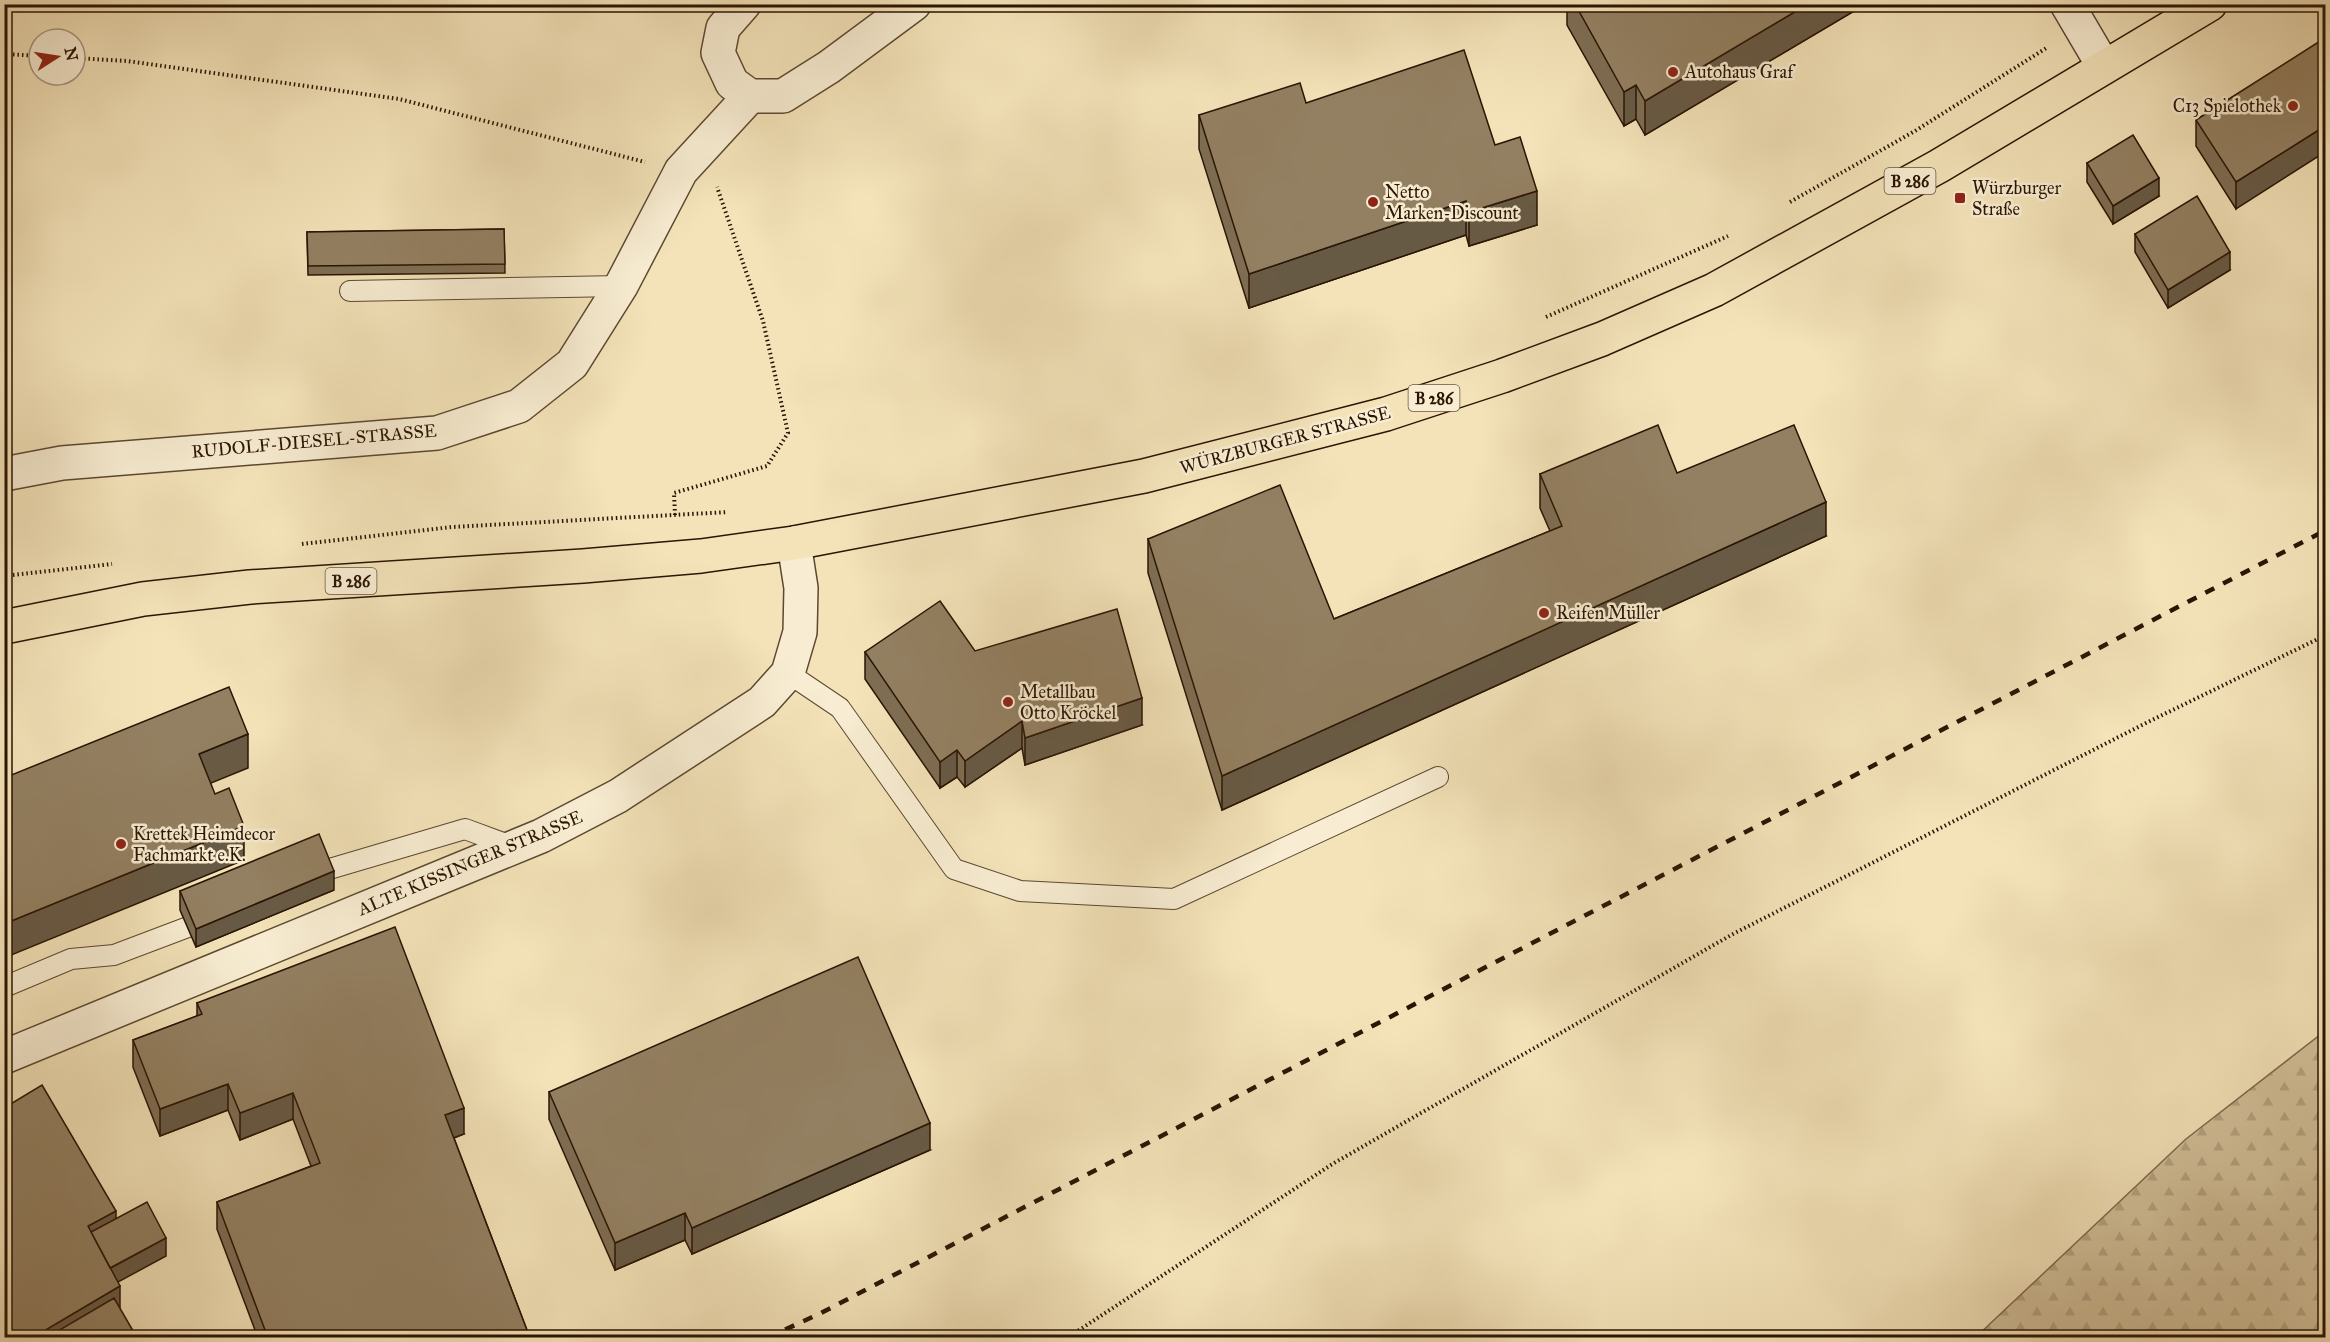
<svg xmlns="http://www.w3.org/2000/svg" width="2330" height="1342" font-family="'IM FELL Great Primer',serif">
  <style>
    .forest { fill: url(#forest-firs); stroke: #7e6a4e; stroke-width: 1.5 }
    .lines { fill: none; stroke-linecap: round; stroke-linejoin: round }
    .lane-casing { stroke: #5c4830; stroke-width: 22 }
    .street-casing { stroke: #5c4830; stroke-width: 36 }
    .primary-casing { stroke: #2a1403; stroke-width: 36 }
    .path { stroke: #2a1403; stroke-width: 4; stroke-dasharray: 1.5 3; stroke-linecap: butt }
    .lane { stroke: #f8edd2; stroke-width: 20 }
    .street { stroke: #f8edd2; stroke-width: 33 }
    .primary { stroke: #f4e3b9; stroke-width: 33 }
    .rail { stroke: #2a1403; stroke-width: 4.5; stroke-dasharray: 10 10; stroke-linecap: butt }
    .wall { fill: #7e6e54; stroke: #2a1403; stroke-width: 1.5 }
    .shaded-wall { fill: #675a45; stroke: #2a1403; stroke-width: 1.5 }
    .building { fill: #938062; stroke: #2a1403; stroke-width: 1.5 }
    .poi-dot { fill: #8f2418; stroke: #f8edd2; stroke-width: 2 }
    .labels { text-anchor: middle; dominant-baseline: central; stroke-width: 5; stroke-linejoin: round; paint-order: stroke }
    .shield { fill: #f8edd2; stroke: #685541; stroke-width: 1.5 }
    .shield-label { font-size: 16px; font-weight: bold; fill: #2a1403 }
    .poi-label { font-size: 18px; fill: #2a1403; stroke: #f8edd2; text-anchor: start }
    .street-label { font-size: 18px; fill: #2a1403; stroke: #f8edd2 }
  </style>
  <defs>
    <pattern id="forest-firs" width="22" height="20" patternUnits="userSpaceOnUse" patternTransform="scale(1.5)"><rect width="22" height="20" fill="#d2c09a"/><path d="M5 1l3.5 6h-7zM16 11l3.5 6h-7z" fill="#b4a483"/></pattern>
  </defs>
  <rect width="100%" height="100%" fill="#f4e3b9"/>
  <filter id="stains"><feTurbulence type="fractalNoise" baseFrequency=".00333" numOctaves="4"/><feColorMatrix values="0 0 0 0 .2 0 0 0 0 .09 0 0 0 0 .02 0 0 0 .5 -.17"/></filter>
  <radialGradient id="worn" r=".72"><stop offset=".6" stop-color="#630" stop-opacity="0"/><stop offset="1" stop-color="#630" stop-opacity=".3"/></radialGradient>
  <path class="forest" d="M2325,1031V1337H1976L2186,1139Z"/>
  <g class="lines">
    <defs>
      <path id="lane" d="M350,291L621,286
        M788,673L840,708L954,869L1020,891L1174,899L1438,777
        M326,870L465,829L514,847
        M4,987L71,959L114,955L188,927"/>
      <path id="street" d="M744,4L723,28L718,53L732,83L750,96
        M2067,4L2104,67
        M4,474L62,463L437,433L519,406L572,364L621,286L681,171L750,96H783L829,67L914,4
        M4,1057L541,836L618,796L762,702L788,673L800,632L801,588L794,543"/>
      <path id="primary" d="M4,627L143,599L250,587L583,566L701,556L794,543L1144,476L1386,414L1502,376L1602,339L1714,290L1939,166L2210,4"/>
    </defs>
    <use href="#lane" class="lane-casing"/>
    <use href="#street" class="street-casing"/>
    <use href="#primary" class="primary-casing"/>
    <path class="path" d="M4,54L39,56
      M75,58L127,61L399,99L645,162
      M1790,202L1915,131L2048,47
      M1546,317L1728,236
      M675,515L674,493L767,466L788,433L763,321L717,187
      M302,544L452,527L728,512
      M4,576L112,564
      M1067,1338L1334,1163L1733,934L2148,722L2326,635"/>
    <use href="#lane" class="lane"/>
    <use href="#street" class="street"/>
    <use href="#primary" class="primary"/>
    <path class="rail" d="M767,1338L821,1313L2326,530"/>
  </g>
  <path class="wall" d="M1567,4H1866L1645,135L1636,119L1624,126L1567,25Z
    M2325,38L2236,209L2196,146V120Z
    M1306,103L1495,145L1537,225L1469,246L1466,235L1249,308L1199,149V115Z
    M2087,163L2159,196L2113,224L2087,182Z
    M504,229L505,273L308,275L307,232Z
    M2135,234L2230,270L2168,308L2135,252Z
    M2325,304V337L2322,333V306Z
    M1677,473L1826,536L1222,810L1148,573V539L1334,619L1550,531L1540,508V474Z
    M975,651L1142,725L1025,765L1022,748L965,787L957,777L940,788L865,679V652Z
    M334,890L196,947L180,910V891Z
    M197,1003L464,1134L454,1138L530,1338H258L217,1229V1202L311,1166L293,1119L240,1140L228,1110L160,1136L133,1067V1040L197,1016Z
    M549,1092L930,1150L692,1254L685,1240L615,1270L549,1119Z"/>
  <path class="shaded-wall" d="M1808,4H1866L1645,135V101Z
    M1636,85V119L1624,126V92Z
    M2325,126V152L2236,209V182Z
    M2159,178V196L2113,224V206Z
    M1537,191V225L1469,246V212Z
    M1466,201V235L1249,308V274Z
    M2230,252V270L2168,308V290Z
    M1826,502V536L1222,810V776Z
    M1142,698V725L1025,765V738Z
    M1022,721V748L965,787V761Z
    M248,734V768L199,788V754Z
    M957,750V777L940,788V762Z
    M244,826V860L4,958V924Z
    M334,871V890L196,947V929Z
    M228,1084V1110L160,1136V1109Z
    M293,1093V1119L240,1140V1113Z
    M464,1108V1134L445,1141V1115Z
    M930,1123V1150L692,1254V1228Z
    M116,1211V1237L95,1248L88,1226Z
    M685,1213V1240L615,1270V1243Z
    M166,1238V1256L107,1288V1270Z
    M120,1286V1313L78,1338H32Z"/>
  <path class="building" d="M1575,4H1808L1645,101L1636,85L1624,92Z
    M2325,38V126L2236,182L2196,120Z
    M1464,50L1495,145L1520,137L1537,191L1469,212L1466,201L1249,274L1199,115L1300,83L1306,103Z
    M2133,135L2159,178L2113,206L2087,163Z
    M2197,196L2230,252L2168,290L2135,234Z
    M504,229L505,264L308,266L307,232Z
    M1658,425L1677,473L1794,425L1826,502L1222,776L1148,539L1280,485L1334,619L1562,526L1540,474Z
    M940,601L975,651L1117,609L1142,698L1025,738L1022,721L965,761L957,750L940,762L865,652Z
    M229,687L248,734L199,754L215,794L229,788L244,826L4,924V778Z
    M319,834L334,871L196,929L180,891Z
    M395,927L464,1108L445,1115L530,1338H268L217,1202L320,1163L293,1093L240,1113L228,1084L160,1109L133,1040L202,1014L197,1003Z
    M858,957L930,1123L692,1228L685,1213L615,1243L549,1092Z
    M42,1085L116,1211L88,1226L120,1286L32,1338H4V1108Z
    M147,1202L166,1238L110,1268L91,1232Z
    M114,1298L136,1336L134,1338H46Z"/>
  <g class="poi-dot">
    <circle cx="1673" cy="72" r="6"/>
    <circle cx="2293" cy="106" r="6"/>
    <rect x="1954" y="192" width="12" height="12" rx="3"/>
    <circle cx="1373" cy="202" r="6"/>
    <circle cx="1544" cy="613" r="6"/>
    <circle cx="1008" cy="702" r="6"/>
    <circle cx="121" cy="844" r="6"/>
  </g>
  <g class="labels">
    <g class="shield">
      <rect x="1884.5" y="168" width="51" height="26" rx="4.5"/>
      <rect x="1408.5" y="385" width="51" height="26" rx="4.5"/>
      <rect x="325.5" y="568" width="51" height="26" rx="4.5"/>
    </g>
    <g class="shield-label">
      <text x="1910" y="181">B 286</text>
      <text x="1434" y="398">B 286</text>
      <text x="351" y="581">B 286</text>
    </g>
    <g class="poi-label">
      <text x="1685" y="72">Autohaus Graf</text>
      <text x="2281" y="106" text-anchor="end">C13 Spielothek</text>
      <text x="1972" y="188">Würzburger<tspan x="1972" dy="21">Straße</tspan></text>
      <text x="1385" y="192">Netto<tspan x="1385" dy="21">Marken-Discount</tspan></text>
      <text x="1556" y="613">Reifen Müller</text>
      <text x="1020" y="692">Metallbau<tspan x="1020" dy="21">Otto Kröckel</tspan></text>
      <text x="133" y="834">Krettek Heimdecor<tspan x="133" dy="21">Fachmarkt e.K.</tspan></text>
    </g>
    <g class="street-label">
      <text transform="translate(1285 440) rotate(-15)">WÜRZBURGER STRASSE</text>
      <text transform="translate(314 441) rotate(-5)">RUDOLF-DIESEL-STRASSE</text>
      <text transform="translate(470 863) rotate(-23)">ALTE KISSINGER STRASSE</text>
    </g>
  </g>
  <rect width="2330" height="1342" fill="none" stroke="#f4e3b9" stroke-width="24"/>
  <rect x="6" y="6" width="2318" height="1330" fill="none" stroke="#2a1403" stroke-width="3"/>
  <rect x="12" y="12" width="2306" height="1318" fill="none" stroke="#2a1403" stroke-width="1.5"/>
  <g transform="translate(57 57) rotate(78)"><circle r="28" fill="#f8edd2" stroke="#a6967f" stroke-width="1.5"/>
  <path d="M0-4.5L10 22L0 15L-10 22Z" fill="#8f2418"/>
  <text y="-9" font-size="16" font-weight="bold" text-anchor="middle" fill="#2a1403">N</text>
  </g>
  <rect width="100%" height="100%" filter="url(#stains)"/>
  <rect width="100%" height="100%" fill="url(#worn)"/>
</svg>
